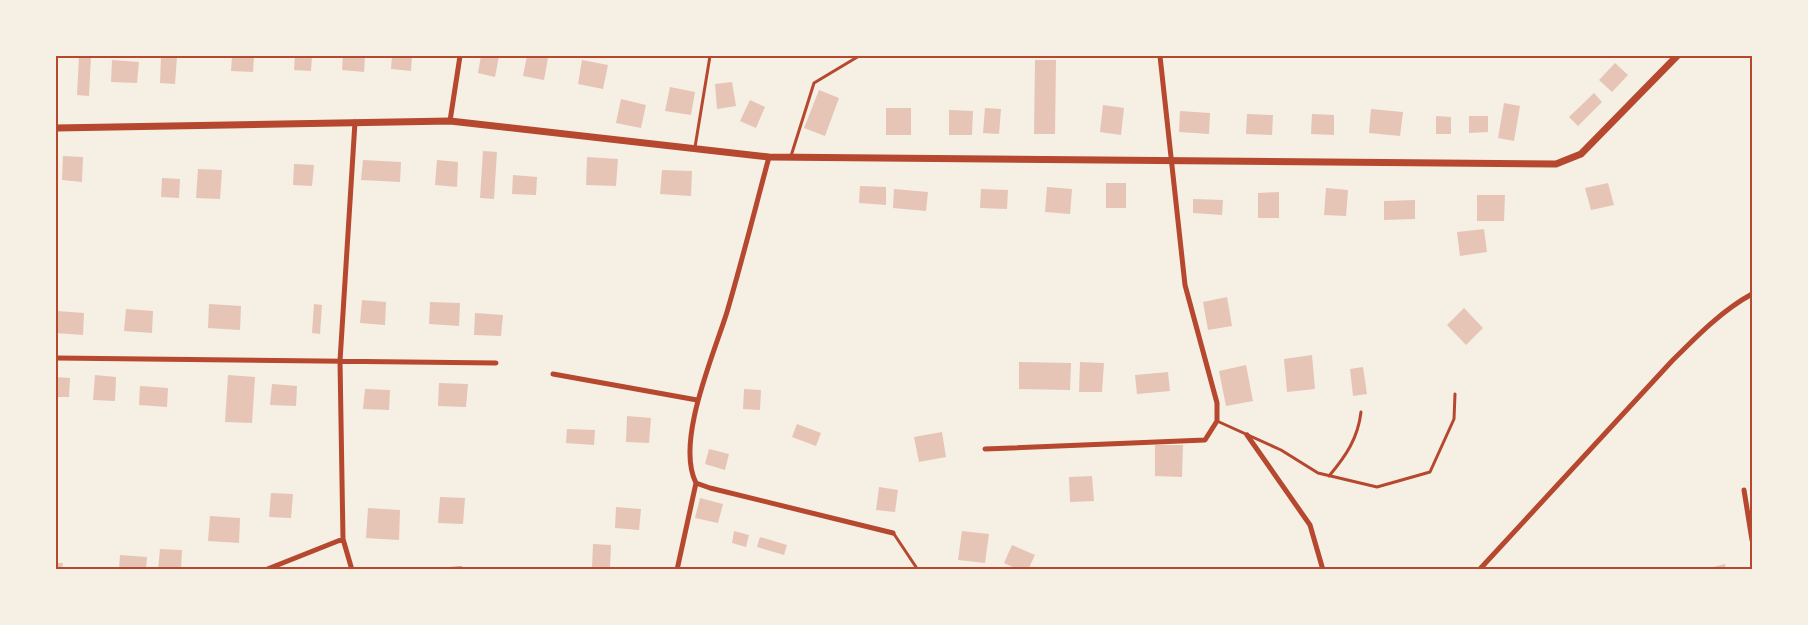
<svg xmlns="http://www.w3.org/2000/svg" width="1808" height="625" font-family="'Noto Sans',sans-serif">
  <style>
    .building { fill: #e6c5b7 }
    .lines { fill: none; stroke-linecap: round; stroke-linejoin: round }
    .service { stroke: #b5482f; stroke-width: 3 }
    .minor { stroke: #b5482f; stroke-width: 5 }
    .tertiary { stroke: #b5482f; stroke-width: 7 }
    .neatline { fill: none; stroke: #b5482f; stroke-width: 2 }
  </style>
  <rect width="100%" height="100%" fill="#f6efe4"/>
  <path class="building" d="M79,56H91L89,96L77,95Z
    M161,56H177L175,84L160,83Z
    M232,56H254L253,72L231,71Z
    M295,56H312L311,71L294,70Z
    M343,56H365L364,72L342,70Z
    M392,56H412L411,71L391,69Z
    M481,56H499L495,77L478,73Z
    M527,56L548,58L544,80L523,76Z
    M112,60L139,62L137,83L111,82Z
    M582,60L608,65L603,89L578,84Z
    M1035,60H1056L1055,134H1034Z
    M1615,63L1628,75L1612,92L1599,80Z
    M732,82L736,106L717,109L715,84Z
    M670,87L695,92L691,115L665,111Z
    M819,90L839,98L825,136L804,128Z
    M1594,93L1602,102L1578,126L1569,117Z
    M621,99L646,105L641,128L616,123Z
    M750,100L765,107L756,128L740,121Z
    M1504,103L1520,106L1514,141L1498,138Z
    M1103,105L1124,108L1121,135L1100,132Z
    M886,108H911V135H886Z
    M985,108L1001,109L999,134L983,133Z
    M1371,109L1403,112L1400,136L1369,133Z
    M949,110L973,111L972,135H949Z
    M1180,111L1210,113L1209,134L1179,132Z
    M1247,114L1273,115L1272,135L1246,134Z
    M1312,114L1334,115V135L1311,134Z
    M1436,116L1451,117V134H1436Z
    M1469,116H1488V132L1469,133Z
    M483,151L497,152L494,199L480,198Z
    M63,156L83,157L82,182L62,180Z
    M587,157L618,159L616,186L586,185Z
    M363,160L401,162L400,182L361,180Z
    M437,160L458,162L457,187L435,185Z
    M294,164L314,165L312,186L293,185Z
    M198,169L222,170L220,199L196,198Z
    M662,170L692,171L691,196L660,194Z
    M513,175L537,177L536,195L512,194Z
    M162,178L180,179L179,198L161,197Z
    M1106,183H1126V208H1106Z
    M1608,183L1614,205L1591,210L1585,188Z
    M860,186L886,187V205L859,203Z
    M1047,187L1072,189L1070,214L1045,212Z
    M1326,188L1348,190L1346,216L1324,215Z
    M894,189L928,192L926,211L893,208Z
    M981,189L1008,190L1007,209L980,208Z
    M1279,192V218H1258V193Z
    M1477,195H1505L1504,221H1477Z
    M1193,199L1223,200L1222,215L1193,213Z
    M1415,200V219L1384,220V201Z
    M1484,229L1487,252L1460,256L1457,232Z
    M1227,297L1232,326L1208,330L1203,302Z
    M362,300L386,302L385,325L360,323Z
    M430,302L460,303L459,326L429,324Z
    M209,304L241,306L240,330L208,328Z
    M314,304L322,305L320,334L312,333Z
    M1464,308L1483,328L1466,345L1447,325Z
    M126,309L153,311L152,333L124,331Z
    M57,311L84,313L83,335L56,333Z
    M475,313L503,315L501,336L474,335Z
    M1312,355L1315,389L1287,392L1284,359Z
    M1019,362L1071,363L1070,390L1019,389Z
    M1080,362L1104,363L1102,392H1079Z
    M1246,365L1253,401L1226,406L1219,371Z
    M1363,367L1367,394L1353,396L1350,369Z
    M1168,372L1170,391L1137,394L1135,375Z
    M95,375L116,377L115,401L93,400Z
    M228,375L255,377L252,423L225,422Z
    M56,377L70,378L69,397H56Z
    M439,383L468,384L466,407L438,406Z
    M272,384L297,386L296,406L270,405Z
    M140,386L168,388L167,407L139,405Z
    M365,389L390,390L389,410L363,409Z
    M744,389L761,390L760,410L743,409Z
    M627,416L651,418L649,443L626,442Z
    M797,424L821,433L816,446L792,437Z
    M567,429L595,430L594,445L566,443Z
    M942,432L946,457L919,462L914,437Z
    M1155,445H1183L1182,477L1155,476Z
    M709,449L729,454L725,470L705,464Z
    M1092,476L1094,501L1070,502L1069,477Z
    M879,487L898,490L895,512L876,510Z
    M271,493L293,494L291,518L269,517Z
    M440,497L465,498L463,524L438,523Z
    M700,498L723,504L718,523L695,518Z
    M616,507L641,509L639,530L615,528Z
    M368,508L400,510L399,540L366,538Z
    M210,516L240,518L239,543L208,541Z
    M734,531L749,535L746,547L732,543Z
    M962,531L989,534L985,563L958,560Z
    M760,537L787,545L784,555L757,547Z
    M593,544L611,545L610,568L592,567Z
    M1012,545L1035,555L1028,570H1019L1004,563Z
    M160,549L182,550L181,570H158Z
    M120,555L147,557L146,570H119Z
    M56,563H63L62,570H56Z
    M1725,564L1726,570H1705V569Z"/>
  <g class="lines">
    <path class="service" d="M695,147L710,56
      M791,156L814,83L859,56
      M1217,421L1281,450L1318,473L1377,487L1430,472L1454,419L1455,394
      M1329,476C1346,456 1358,438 1361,412
      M894,534L918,570"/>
    <path class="minor" d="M450,121L460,56
      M769,157C755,209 742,261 727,312C714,354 675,442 696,483L710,488L893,533
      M56,358L496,363
      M553,374L697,400
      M1247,435L1310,525L1323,570
      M985,449L1205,440L1217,421V403L1185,285L1160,56
      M1744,490L1752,540
      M343,539L340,361L355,122
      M265,570L343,539L352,570
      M438,570L461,569
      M677,570L696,483
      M1479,570L1671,362C1696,337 1721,311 1752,294"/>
    <path class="tertiary" d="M56,128L450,121L769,157L1556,164L1581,154L1677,56"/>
  </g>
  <rect width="1808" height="625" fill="none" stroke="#f6efe4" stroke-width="114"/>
  <rect x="57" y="57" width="1694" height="511" class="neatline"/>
</svg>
